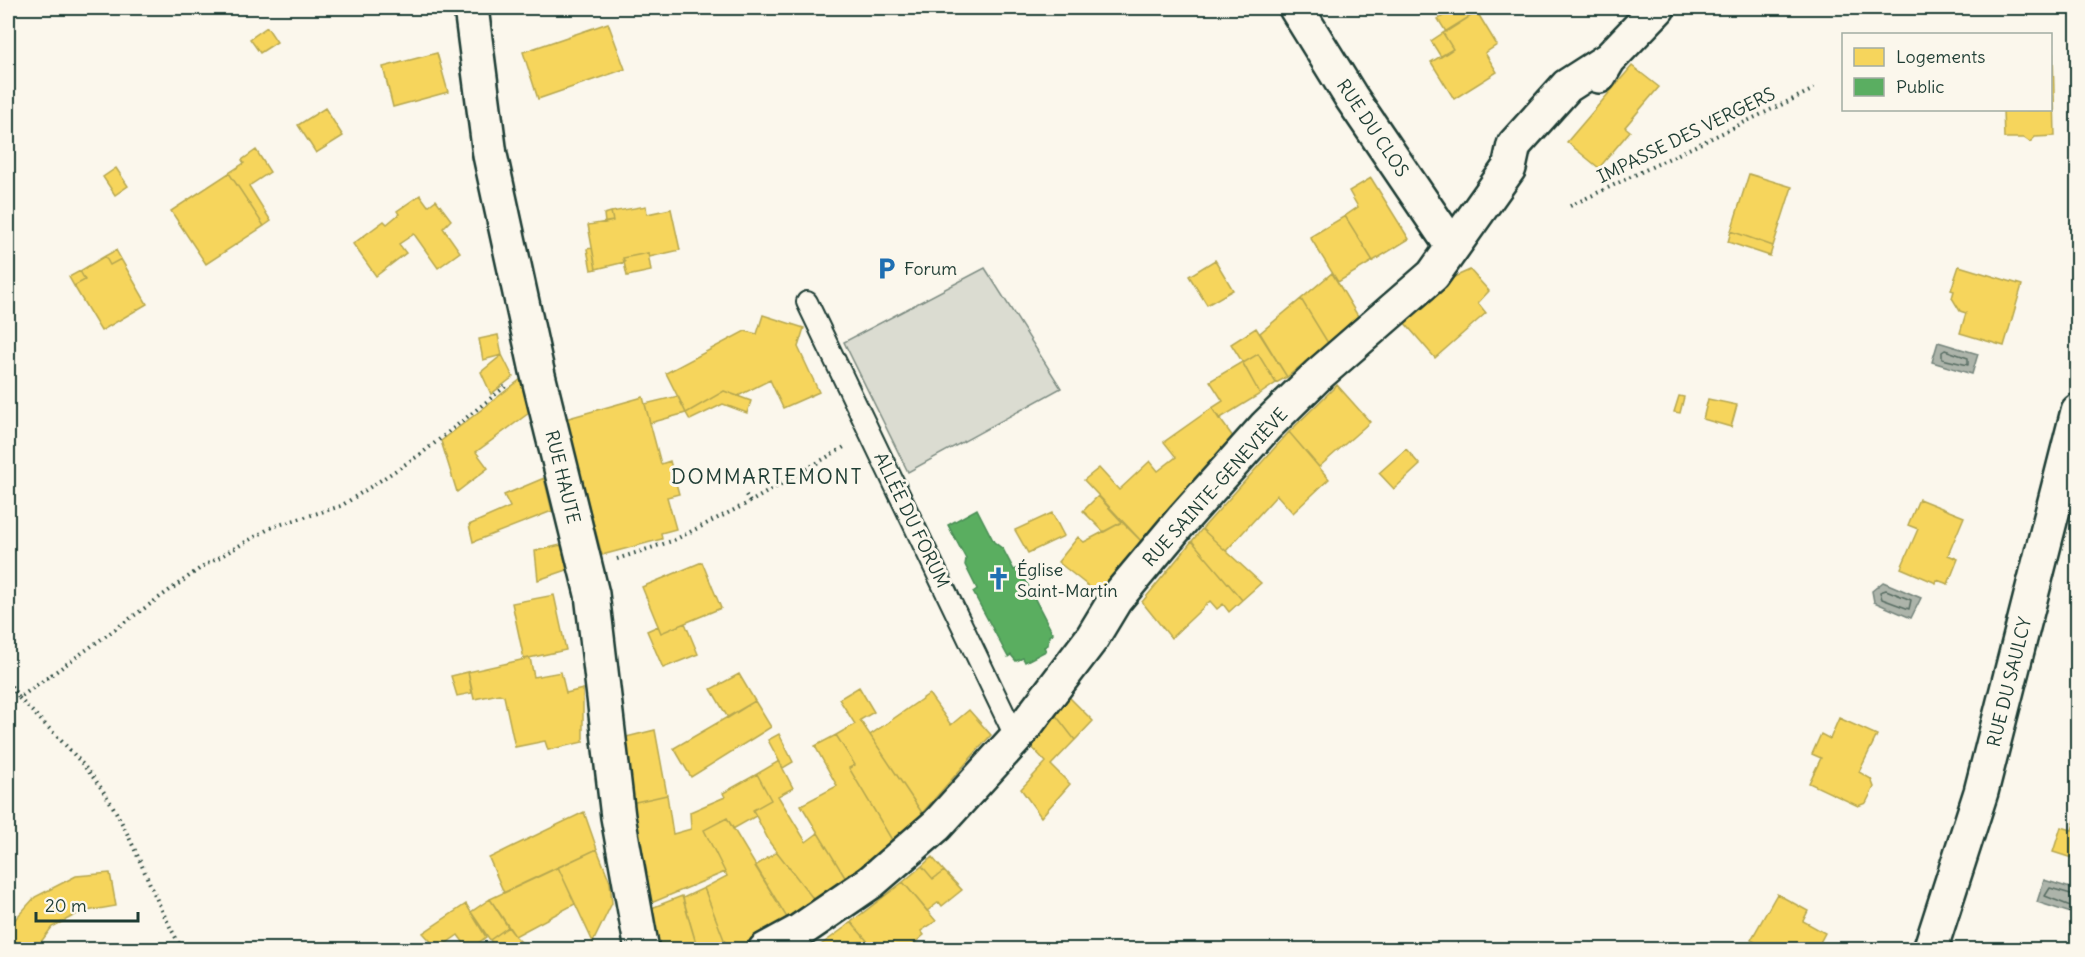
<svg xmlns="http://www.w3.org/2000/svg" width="2085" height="957" font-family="Delius,sans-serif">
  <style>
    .green { fill: #dbdcd1; stroke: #7d8c82; stroke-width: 1.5 }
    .water { fill: #adb4aa; stroke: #74847b; stroke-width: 1.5 }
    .homes { fill: #f6d55c; stroke: #b6a750; stroke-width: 1.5 }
    .public { fill: #5aae61; stroke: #488c54; stroke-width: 1.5 }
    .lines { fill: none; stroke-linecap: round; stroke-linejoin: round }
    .shore { stroke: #586d63; stroke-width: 1.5 }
    .service-casing { stroke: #1f3d34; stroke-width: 24 }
    .minor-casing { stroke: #1f3d34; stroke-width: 38 }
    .tertiary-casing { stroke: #1f3d34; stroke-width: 38 }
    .path { stroke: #1f3d34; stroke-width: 4; stroke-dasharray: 1.5 4.5; stroke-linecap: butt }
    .service { stroke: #fbf7ec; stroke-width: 20 }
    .minor { stroke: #fbf7ec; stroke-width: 33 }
    .tertiary { stroke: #fbf7ec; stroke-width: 33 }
    .labels { text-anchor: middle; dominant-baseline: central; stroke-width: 6; stroke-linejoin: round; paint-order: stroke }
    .street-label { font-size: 18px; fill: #1f3d34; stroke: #fbf7ec }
    .poi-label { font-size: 18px; fill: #1f3d34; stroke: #fbf7ec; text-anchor: start }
    .quarter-label { font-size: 21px; letter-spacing: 1.5px; fill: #1f3d34; stroke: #fbf7ec }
  </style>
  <rect width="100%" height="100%" fill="#fbf7ec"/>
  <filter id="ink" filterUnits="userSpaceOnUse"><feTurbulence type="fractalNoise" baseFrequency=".0167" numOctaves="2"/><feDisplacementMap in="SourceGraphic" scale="12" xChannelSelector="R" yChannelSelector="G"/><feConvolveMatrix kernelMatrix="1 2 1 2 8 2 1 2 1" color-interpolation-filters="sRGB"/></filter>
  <g filter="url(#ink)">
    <path class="green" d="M985,268L1061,388L908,472L844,342Z"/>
    <path class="water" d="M1938,342L1978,354L1972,374L1932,362Z
      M1883,582L1921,598L1911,618L1874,602L1872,591Z
      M2044,880L2077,890V915L2037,902Z"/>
    <path class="homes" d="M1456,8H1474L1477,12L1446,32L1438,19Z
      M1477,12L1497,45L1485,53L1497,72L1454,99L1431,62L1453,49L1443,33Z
      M608,23L625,69L538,99L523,52Z
      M267,27L277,42L260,53L250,39Z
      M1443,33L1453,49L1441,57L1431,41Z
      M2050,52H2053L2055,136L2035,137L2030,142L2024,138H2004L2003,110H2050Z
      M437,53L448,92L393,107L383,67Z
      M1632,66L1659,87L1625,127L1630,131L1599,168L1567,142Z
      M325,108L343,136L316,153L298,125Z
      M256,150L270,172L249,186L271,221L264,226L229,173L244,163L242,160Z
      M116,168L128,186L115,195L103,177Z
      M229,173L264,226L206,264L171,211Z
      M1749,174L1792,187L1773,246L1731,231Z
      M1371,178L1409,239L1373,261L1345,216L1358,207L1349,191Z
      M420,195L428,206L436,200L451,220L443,228L460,252L438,268L414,234L399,244L406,253L376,276L353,244L384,221L387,224L399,214L397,211Z
      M646,206L647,214L671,209L680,250L649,257L648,253L623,258L625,262L596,269L588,225L613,221L611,212Z
      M611,212L613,221L605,223L604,214Z
      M1345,216L1373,261L1338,282L1310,237Z
      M1731,231L1773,246L1770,256L1728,242Z
      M592,248L596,269L591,270L587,249Z
      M116,250L121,259L110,265L105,256Z
      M648,253L651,271L627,276L623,258Z
      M105,256L110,265L121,259L147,304L101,331L74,286L85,280L80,271Z
      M1215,260L1233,290L1207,305L1189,276Z
      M1959,266L2022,285L2004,346L1960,333L1966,313L1960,311L1952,298L1954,291L1951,290Z
      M1470,270L1489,291L1478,303L1486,313L1435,358L1404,322L1452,278Z
      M80,271L85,280L74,286L69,277Z
      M1332,273L1358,316L1328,343L1301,299Z
      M1301,299L1328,343L1287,377L1260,333Z
      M763,315L804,328L798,347L819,392L783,408L770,380L738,396L724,391L686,413L666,373L745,331L757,334Z
      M1256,328L1287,377L1276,383L1258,354L1243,363L1231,344Z
      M498,335L502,355L483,360L479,339Z
      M1258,354L1276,383L1260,394L1243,363Z
      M502,355L513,377L491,394L481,372Z
      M1242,362L1260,394L1219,419L1212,408L1223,401L1210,381Z
      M521,379L529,413L476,452L488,468L457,492L441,441Z
      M1337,385L1370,422L1319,467L1289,432Z
      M724,391L751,401L747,413L723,404L690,420L686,413Z
      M678,396L686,413L650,423L645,404Z
      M1679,396L1684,397L1680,413L1674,412Z
      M643,397L661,464L670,461L679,494L667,497L676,529L661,533L662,539L602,555L565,419Z
      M1708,399L1737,405L1731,427L1703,419Z
      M1212,408L1236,441L1145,545L1084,480L1099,468L1119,490L1150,461L1158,471L1176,457L1164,442Z
      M1289,432L1329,479L1293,513L1277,495L1226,551L1202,529Z
      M1406,449L1420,465L1394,489L1379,473Z
      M544,478L552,511L473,542L469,525L510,507L504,495Z
      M1098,496L1122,522L1104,532L1083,511Z
      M1919,499L1964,517L1948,555L1958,559L1948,584L1937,580L1936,583L1901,568L1918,529L1908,525Z
      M1052,513L1064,536L1028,553L1015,530Z
      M1122,522L1145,545L1101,596L1058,562L1078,537L1084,542Z
      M1202,529L1261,583L1242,600L1192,541Z
      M1192,541L1242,600L1229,612L1223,604L1217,609L1210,601L1171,638L1142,602Z
      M561,545L567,570L538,580L535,551Z
      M702,562L721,608L661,633L642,587Z
      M554,595L566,650L524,659L512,603Z
      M685,623L698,654L663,668L647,631L658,626L661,633Z
      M530,658L534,677L561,672L566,693L583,689V742L548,750L545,741L515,747L504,696L499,694L474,699L468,672Z
      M468,672L472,693L457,696L451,676Z
      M739,674L755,701L728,718L711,689Z
      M859,687L874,712L860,720L923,814L892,840L849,768L855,765L836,735L855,724L839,699Z
      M1065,693L1093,721L1075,740L1051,709Z
      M929,694L951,725L969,710L991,735L922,813L870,735Z
      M755,701L771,727L691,777L674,748Z
      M1051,709L1075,740L1051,765L1070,784L1041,817L1021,789L1046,762L1026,741Z
      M1839,718L1877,735L1859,772L1871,779L1874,787L1866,803L1858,806L1809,783L1821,758L1812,754L1821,734L1830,739Z
      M655,730L667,795L631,803L622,738Z
      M779,734L793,762L783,768L768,740Z
      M836,735L855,765L849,768L892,840L846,879L801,805L837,786L815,746Z
      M779,761L793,788L778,796L806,842L818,833L846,879L815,901L770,843L753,810L771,800L757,774Z
      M757,774L771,800L753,810L756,816L733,829L727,818L704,830L725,872L649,904L631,803L667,795L673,834L691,829L690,812L725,797L723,793Z
      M584,812L597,849L504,893L489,858Z
      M2078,812V860L2053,852L2061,827L2072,830Z
      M727,818L789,921L764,938L741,950H728L704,888L727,876L704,830Z
      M597,849L610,882L612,903L593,942L558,867Z
      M777,852L815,901L789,921L755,866Z
      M932,857L944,871L933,879L922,866Z
      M922,866L933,879L944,871L962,890L942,906L939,902L927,911L903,882Z
      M558,867L575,904L515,936L490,899Z
      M110,873L116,906L81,912L52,927L35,950H8V927L35,897L76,876Z
      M903,882L936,921L921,931L924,935L906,950H875L851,922Z
      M704,888L728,950H698L683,898Z
      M1777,894L1808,911L1803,921L1825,933L1816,950H1753L1757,943L1751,940Z
      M682,896L698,950H656L649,909Z
      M490,899L508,927L490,940L471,912Z
      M466,904L486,937L469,950L458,935L438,949L423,933Z
      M851,922L875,950H814L844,928Z
      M508,927L515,936L529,950H497L490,940Z"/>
    <path class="public" d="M977,509L994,542L1003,549L1014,570L1019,568L1053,634L1049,636L1048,645L1044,647L1046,651L1025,662L1023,658L1016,661L1011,655L1008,657L973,592L977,589L965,565L966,559L948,525Z"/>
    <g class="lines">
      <path class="shore" d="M1945,350L1968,358V365L1942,359V352Z
        M1886,590L1911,600L1909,609L1882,599L1880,592Z
        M2078,896L2050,888L2045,896L2078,909"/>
      <defs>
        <path id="service" d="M807,302L1016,738"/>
        <path id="minor" d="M471,8L490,155L537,371L592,594L618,817L642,950
          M1296,8L1351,97L1452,246
          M1930,950L1981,792L2078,411"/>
        <path id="tertiary" d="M1599,76L1609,59L1658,8
          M765,950L798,932L871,882L937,825L1016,738L1092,638L1115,600L1182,520L1266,426L1318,375L1433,275L1509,168L1514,145L1567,86L1609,59"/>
      </defs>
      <use href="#service" class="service-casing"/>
      <use href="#minor" class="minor-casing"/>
      <use href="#tertiary" class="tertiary-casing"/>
      <path class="path" d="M1570,206L1814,89
        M746,495L750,502
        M617,559L672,541L750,502L846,446
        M8,681L19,698L202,567L272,527L341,506L421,454L506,386
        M19,698C52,732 88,764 112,805C139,851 155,904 183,950"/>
      <use href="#service" class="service"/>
      <use href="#minor" class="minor"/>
      <use href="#tertiary" class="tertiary"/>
    </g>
  </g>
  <defs>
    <symbol id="parking-bare" viewBox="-9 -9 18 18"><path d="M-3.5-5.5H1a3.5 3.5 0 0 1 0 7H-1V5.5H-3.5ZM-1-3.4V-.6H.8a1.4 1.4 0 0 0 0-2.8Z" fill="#1f6fb2" stroke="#fbf7ec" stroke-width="2.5" paint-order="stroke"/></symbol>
    <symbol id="church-bare" viewBox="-9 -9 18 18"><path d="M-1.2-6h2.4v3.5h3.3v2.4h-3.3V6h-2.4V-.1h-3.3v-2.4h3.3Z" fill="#1f6fb2" stroke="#fbf7ec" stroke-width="2.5" paint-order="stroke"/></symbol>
  </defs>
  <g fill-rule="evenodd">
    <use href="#parking-bare" x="870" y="252" width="33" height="33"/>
    <use href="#church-bare" x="982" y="562" width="33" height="33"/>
  </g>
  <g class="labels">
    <g class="street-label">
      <text transform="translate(1373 128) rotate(56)">RUE DU CLOS</text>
      <text transform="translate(1686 135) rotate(-26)">IMPASSE DES VERGERS</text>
      <text transform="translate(563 477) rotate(76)">RUE HAUTE</text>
      <text transform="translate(1215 487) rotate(-48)">RUE SAINTE-GENEVIÈVE</text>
      <text transform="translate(912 520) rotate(64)">ALLÉE DU FORUM</text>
      <text transform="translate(2009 682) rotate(-76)">RUE DU SAULCY</text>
    </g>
    <g class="poi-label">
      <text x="904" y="268">Forum</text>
      <text x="1017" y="569">Église<tspan x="1017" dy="21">Saint-Martin</tspan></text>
    </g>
    <g class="quarter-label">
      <text x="767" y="476">DOMMARTEMONT</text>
    </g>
  </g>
  <rect width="2085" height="957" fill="none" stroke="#fbf7ec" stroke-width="30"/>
  <rect x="15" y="15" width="2055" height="927" fill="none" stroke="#1f3d34" stroke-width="2" filter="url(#ink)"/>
  <rect x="1842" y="33" width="210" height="78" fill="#fbf7ec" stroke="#a3ada2" stroke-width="1.5"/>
  <rect x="1854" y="48" width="30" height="18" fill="#f6d55c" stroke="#a3ada2" stroke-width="1.5"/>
  <text x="1896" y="63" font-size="18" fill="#1f3d34">Logements</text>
  <rect x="1854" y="78" width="30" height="18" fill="#5aae61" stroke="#a3ada2" stroke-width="1.5"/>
  <text x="1896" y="93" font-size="18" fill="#1f3d34">Public</text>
  <path d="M36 912v9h102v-9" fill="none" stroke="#1f3d34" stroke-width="3"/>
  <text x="45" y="912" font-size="18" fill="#1f3d34" stroke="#fbf7ec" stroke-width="4.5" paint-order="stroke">20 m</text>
</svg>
